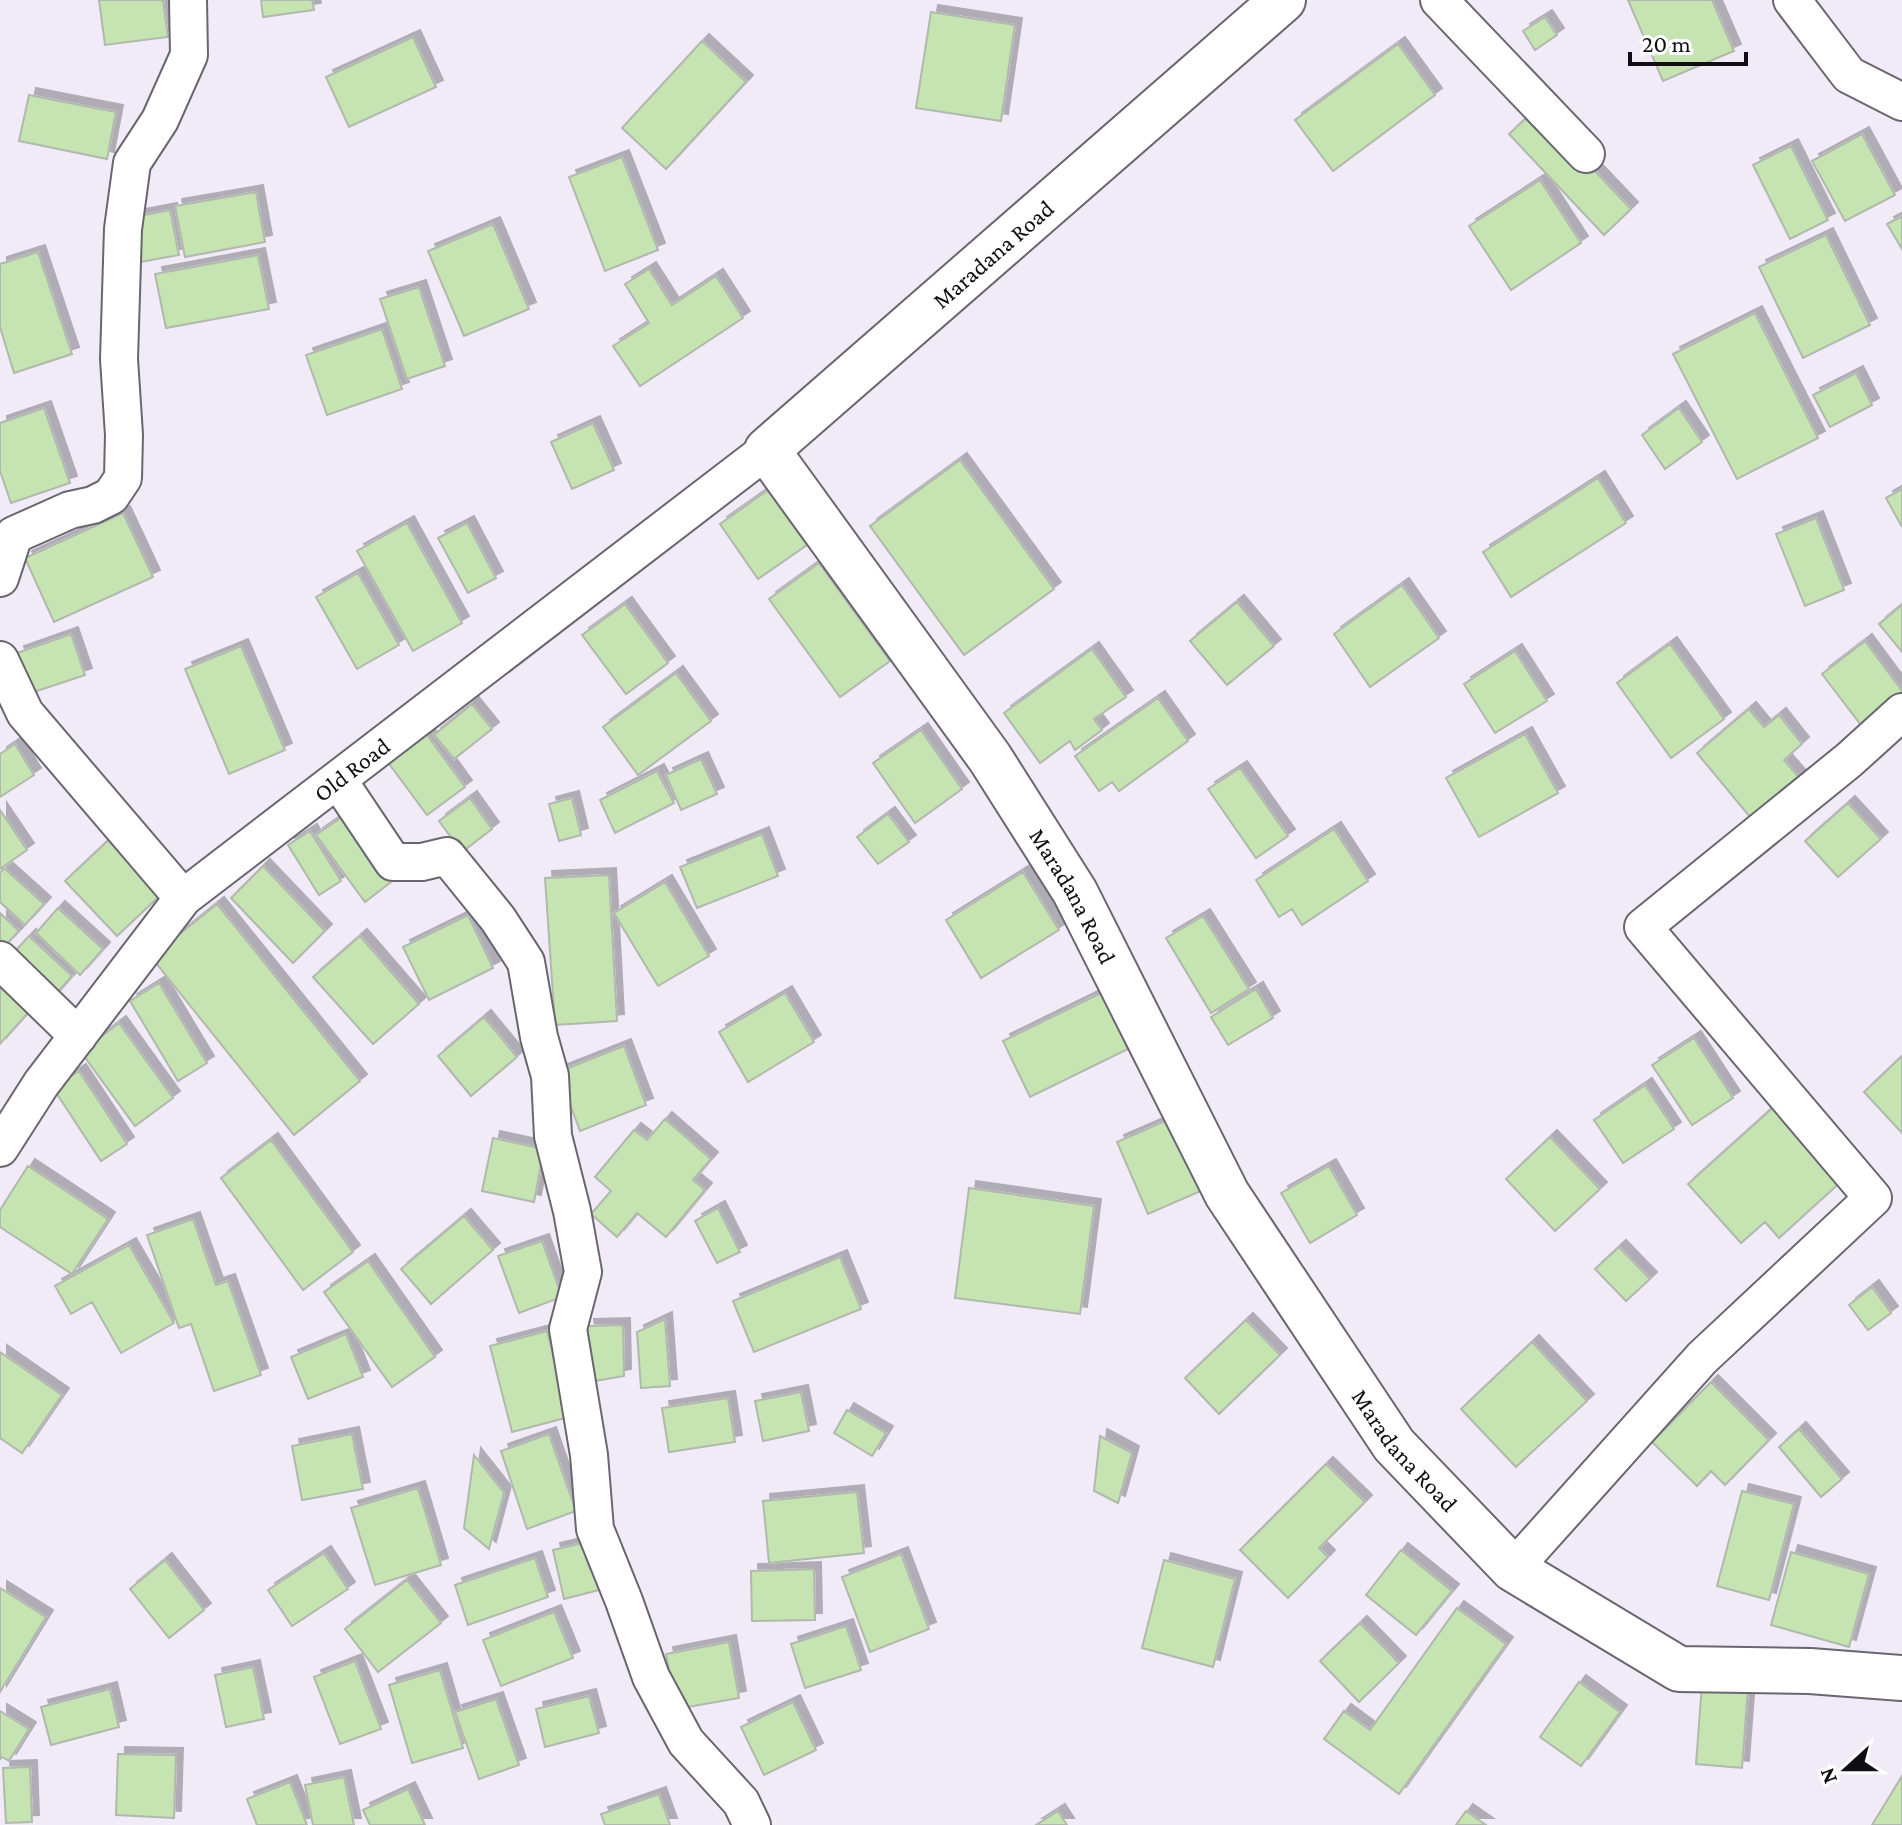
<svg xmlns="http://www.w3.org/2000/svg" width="1902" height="1825" font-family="'Crimson Pro',serif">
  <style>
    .building { fill: #c6e3b2; stroke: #b1b8ad; stroke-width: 2; filter: url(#shadow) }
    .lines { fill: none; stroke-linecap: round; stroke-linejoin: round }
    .street-casing { stroke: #6a6670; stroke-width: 40 }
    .secondary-casing { stroke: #6a6670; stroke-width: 48 }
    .street { stroke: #fff; stroke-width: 36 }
    .secondary { stroke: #fff; stroke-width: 44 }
    .labels { text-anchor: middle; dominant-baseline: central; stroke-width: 7; stroke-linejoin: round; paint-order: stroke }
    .street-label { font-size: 24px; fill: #100e12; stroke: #fff }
  </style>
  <defs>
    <filter id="shadow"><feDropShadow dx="7" dy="-7" stdDeviation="0" flood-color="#0004"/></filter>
  </defs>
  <rect width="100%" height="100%" fill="#f0ebf7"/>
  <path class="building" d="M99,0H163L168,37L105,45Z
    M261,0H312L314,10L263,17Z
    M1628,0H1712L1734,51L1663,81Z
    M931,12L1015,25L1001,121L916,108Z
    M1545,17L1557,35L1535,50L1523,31Z
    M413,37L436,87L349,127L326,77Z
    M702,41L746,82L666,169L622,128Z
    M1398,44L1435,95L1333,171L1295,120Z
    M29,95L116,112L107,159L19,141Z
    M1536,109L1631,209L1604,235L1509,134Z
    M1862,134L1895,195L1845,221L1812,161Z
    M1791,146L1828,220L1790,239L1753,165Z
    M622,157L658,250L605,271L569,177Z
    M1540,180L1581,243L1511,290L1469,226Z
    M256,192L265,242L185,257L175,206Z
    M170,210L179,255L140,262L133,217Z
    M1902,216V249L1887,224Z
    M493,224L529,309L464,336L428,251Z
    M1826,235L1870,325L1803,358L1759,267Z
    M38,252L72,354L14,373L0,327V264Z
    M258,255L269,309L166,328L155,274Z
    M649,269L672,305L716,276L743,318L640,386L613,346L649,323L625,284Z
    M419,287L445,366L407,379L380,299Z
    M1755,313L1818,438L1737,479L1673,354Z
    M382,329L402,389L327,415L306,355Z
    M1856,373L1872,405L1830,427L1813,395Z
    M44,408L70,483L11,503L0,471V423Z
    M1679,408L1702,442L1665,469L1642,435Z
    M593,423L614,470L572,489L551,442Z
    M960,460L1054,589L964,655L870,526Z
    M1598,478L1626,523L1511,597L1483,552Z
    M1902,489V527L1886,498Z
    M768,490L807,545L758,579L720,524Z
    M123,513L153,577L54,622L25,558Z
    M1816,518L1844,590L1805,606L1776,534Z
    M407,523L462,623L413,651L357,551Z
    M467,523L496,578L468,593L438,538Z
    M819,563L890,661L840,697L769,599Z
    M358,573L399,645L357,669L316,597Z
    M1402,585L1439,638L1370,687L1334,634Z
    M1237,602L1274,646L1227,685L1190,641Z
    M625,604L668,663L626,694L582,635Z
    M1902,605V652L1879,624Z
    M71,634L85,675L31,693L17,653Z
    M1865,641L1902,691V694L1861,725L1822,674Z
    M1670,644L1724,719L1671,758L1617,683Z
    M241,646L285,750L229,774L185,669Z
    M1092,649L1126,697L1094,719L1102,730L1075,750L1070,741L1040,763L1004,713Z
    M1515,651L1547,701L1495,733L1464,684Z
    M676,673L711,721L638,775L603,727Z
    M1158,698L1188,741L1119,791L1112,782L1099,791L1075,756Z
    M472,704L492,729L454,759L434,735Z
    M1749,709L1764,727L1779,715L1802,744L1784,760L1803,782L1755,823L1697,753Z
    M921,730L962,789L915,823L873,763Z
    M425,732L465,787L427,815L387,761Z
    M1525,734L1558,793L1479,837L1446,778Z
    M15,744L34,775L0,797V754Z
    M701,759L717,794L681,810L666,775Z
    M1240,768L1288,836L1256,858L1208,789Z
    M657,771L674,803L615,833L600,800Z
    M470,798L492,829L462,852L439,821Z
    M572,798L581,835L559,841L549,804Z
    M1848,803L1881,839L1838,877L1805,841Z
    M0,810L27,850L0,869Z
    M888,814L909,842L878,864L857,837Z
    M343,816L391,882L365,902L316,835Z
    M1334,829L1368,881L1302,925L1292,909L1279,917L1256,880Z
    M310,831L341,881L319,895L288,845Z
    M116,833L168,888L117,936L65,881Z
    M762,834L778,876L697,908L680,867Z
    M263,866L325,931L293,963L231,898Z
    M4,868L44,904L25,925L0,902V873Z
    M1023,872L1059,930L981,978L946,920Z
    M609,875L617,1021L555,1025L545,878Z
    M665,882L709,956L658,986L614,913Z
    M217,904L360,1081L294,1135L151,957Z
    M58,908L103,949L80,975L36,933Z
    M0,913L19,931L0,951Z
    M468,915L493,968L429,1000L403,947Z
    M1203,916L1249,989L1211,1013L1166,938Z
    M29,936L72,976L50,1001L6,961Z
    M360,936L419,1004L373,1044L313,977Z
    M0,973L35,1005L0,1044Z
    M159,983L207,1063L178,1081L130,1001Z
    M1256,989L1273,1018L1228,1045L1211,1017Z
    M785,993L814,1042L748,1082L719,1032Z
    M1101,993L1128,1049L1030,1097L1003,1041Z
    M484,1017L517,1057L471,1096L438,1056Z
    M119,1023L173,1098L135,1126L81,1052Z
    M1694,1038L1733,1098L1692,1125L1652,1065Z
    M624,1046L646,1105L580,1131L558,1072Z
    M1902,1056V1133L1864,1092Z
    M79,1071L127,1144L101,1161L53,1088Z
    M1645,1085L1674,1129L1623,1163L1594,1120Z
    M1777,1104L1844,1179L1779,1238L1765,1222L1741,1243L1688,1184Z
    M1172,1118L1203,1190L1148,1214L1117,1142Z
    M665,1119L711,1159L693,1180L705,1190L666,1237L637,1213L617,1237L591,1214L611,1191L595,1177L634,1130L647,1140Z
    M1550,1137L1600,1189L1555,1231L1506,1179Z
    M493,1138L544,1149L534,1202L482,1191Z
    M271,1140L353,1252L303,1290L221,1178Z
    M28,1166L108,1219L72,1274L0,1227V1210Z
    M1329,1166L1357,1215L1310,1243L1281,1193Z
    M969,1188L1094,1206L1080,1314L955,1298Z
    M718,1208L740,1252L717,1263L695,1221Z
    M464,1216L493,1250L431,1304L401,1269Z
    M193,1219L216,1285L228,1281L261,1375L214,1391L191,1324L179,1328L147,1235Z
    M542,1241L562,1297L519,1313L498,1256Z
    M129,1245L174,1323L121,1353L92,1302L71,1314L55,1286Z
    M1619,1247L1650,1279L1626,1301L1595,1269Z
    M840,1257L861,1309L754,1352L733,1301Z
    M368,1261L435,1357L392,1387L324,1292Z
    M1872,1287L1891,1313L1868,1330L1849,1305Z
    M665,1319L670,1386L641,1388L637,1332Z
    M1246,1320L1280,1355L1219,1414L1185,1378Z
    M623,1325L624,1376L595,1381L587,1326Z
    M547,1331L569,1417L512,1432L490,1346Z
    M346,1334L363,1377L308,1399L291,1357Z
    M1532,1342L1587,1401L1516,1467L1461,1409Z
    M0,1352L62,1395L22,1453L0,1438Z
    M1711,1382L1769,1440L1725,1485L1711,1471L1697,1486L1652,1442Z
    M801,1392L809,1431L763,1441L755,1401Z
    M728,1398L735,1442L669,1452L662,1408Z
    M847,1410L886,1433L872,1456L834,1433Z
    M1799,1429L1842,1479L1821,1497L1779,1447Z
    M352,1434L363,1489L302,1500L292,1446Z
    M549,1434L576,1511L527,1529L501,1451Z
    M1100,1436L1132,1453L1118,1503L1094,1491Z
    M474,1455L504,1493L489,1549L464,1528Z
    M1326,1464L1365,1502L1319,1548L1328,1557L1288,1598L1240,1550Z
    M418,1488L441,1565L375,1585L351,1508Z
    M1742,1491L1794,1504L1769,1600L1717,1586Z
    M857,1492L864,1553L769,1563L763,1501Z
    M595,1540L607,1588L564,1599L553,1550Z
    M1401,1550L1452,1591L1416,1635L1366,1595Z
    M1791,1552L1869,1574L1849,1647L1771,1625Z
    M324,1553L348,1589L292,1626L268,1590Z
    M901,1554L929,1629L870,1652L842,1577Z
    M535,1558L548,1597L468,1625L455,1585Z
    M165,1560L204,1610L169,1638L130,1589Z
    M1164,1560L1235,1579L1213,1667L1142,1648Z
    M814,1569L815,1620L752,1621L751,1571Z
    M407,1580L441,1623L378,1672L345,1629Z
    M0,1588L46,1617L0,1692Z
    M1457,1608L1506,1644L1399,1794L1324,1739L1344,1711L1370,1730Z
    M554,1612L573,1658L501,1686L483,1640Z
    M1360,1623L1399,1663L1359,1702L1320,1661Z
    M846,1626L861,1670L805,1688L791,1644Z
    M729,1642L739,1698L676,1709L666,1654Z
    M355,1661L381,1729L340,1744L314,1677Z
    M253,1667L264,1719L226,1727L215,1675Z
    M440,1670L463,1748L412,1763L389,1685Z
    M1579,1682L1620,1712L1581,1766L1540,1737Z
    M1702,1684L1748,1688L1742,1768L1696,1764Z
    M110,1689L119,1727L51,1745L41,1707Z
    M589,1696L599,1733L545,1747L536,1709Z
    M496,1699L519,1765L479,1779L455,1712Z
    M793,1702L816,1750L764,1775L741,1727Z
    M0,1711L29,1729L9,1761L2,1757L0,1759Z
    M118,1754L176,1755L174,1818L116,1815Z
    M30,1767L32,1822L6,1823L3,1768Z
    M1902,1776V1825H1872Z
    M344,1777L354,1825H313L305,1785Z
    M290,1782L307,1825H257L247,1799Z
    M408,1789L425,1825H370L363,1810Z
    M659,1794L670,1825H605L601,1814Z
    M1058,1811L1067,1825H1036Z
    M1466,1811L1486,1825H1456Z"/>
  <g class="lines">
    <defs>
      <g id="street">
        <path d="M1439,0L1586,154"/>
        <path d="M1792,0L1849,75L1902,102"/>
        <path d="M0,578L14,535L70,510L93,505L111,496L123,478L124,435L119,359L123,229L132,163L160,120L189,55L188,0"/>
        <path d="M0,660L25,713L183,898"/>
        <path d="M338,780L393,862H422L447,856L498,919L526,962L539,1037L550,1076L553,1136L572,1211L583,1272L568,1329L589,1455L595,1529L624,1601L651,1677L686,1742L741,1802L752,1825"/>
        <path d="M0,960L78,1036"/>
        <path id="s1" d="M0,1148L41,1084L183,898L767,450"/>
        <path d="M1513,1569L1702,1358L1873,1198L1643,927L1849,760L1902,712"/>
      </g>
      <g id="secondary">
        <path id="s2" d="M1283,0L767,450L990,758L1075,892L1227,1194L1394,1445L1513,1569L1679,1669L1810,1671L1902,1678"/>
      </g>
    </defs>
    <use href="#street" class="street-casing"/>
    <use href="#secondary" class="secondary-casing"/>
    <use href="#street" class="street"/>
    <use href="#secondary" class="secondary"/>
  </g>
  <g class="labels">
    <g class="street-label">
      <text transform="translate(993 254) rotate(-41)">Maradana Road</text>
      <text stroke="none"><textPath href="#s1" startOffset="522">Old Road</textPath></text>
      <text stroke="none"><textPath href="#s2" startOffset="1226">Maradana Road</textPath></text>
      <text stroke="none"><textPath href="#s2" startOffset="1874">Maradana Road</textPath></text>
    </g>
  </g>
  <g transform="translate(1846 1769) rotate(249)" stroke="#ffffff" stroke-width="6" paint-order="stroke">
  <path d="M0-6L14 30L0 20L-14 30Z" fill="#100e12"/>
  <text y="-12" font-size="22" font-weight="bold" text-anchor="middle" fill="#100e12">N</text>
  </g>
  <path d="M1630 52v12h116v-12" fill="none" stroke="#100e12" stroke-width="4"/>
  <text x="1642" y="52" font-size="24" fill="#100e12" stroke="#ffffff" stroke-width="6" paint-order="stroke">20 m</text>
</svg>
